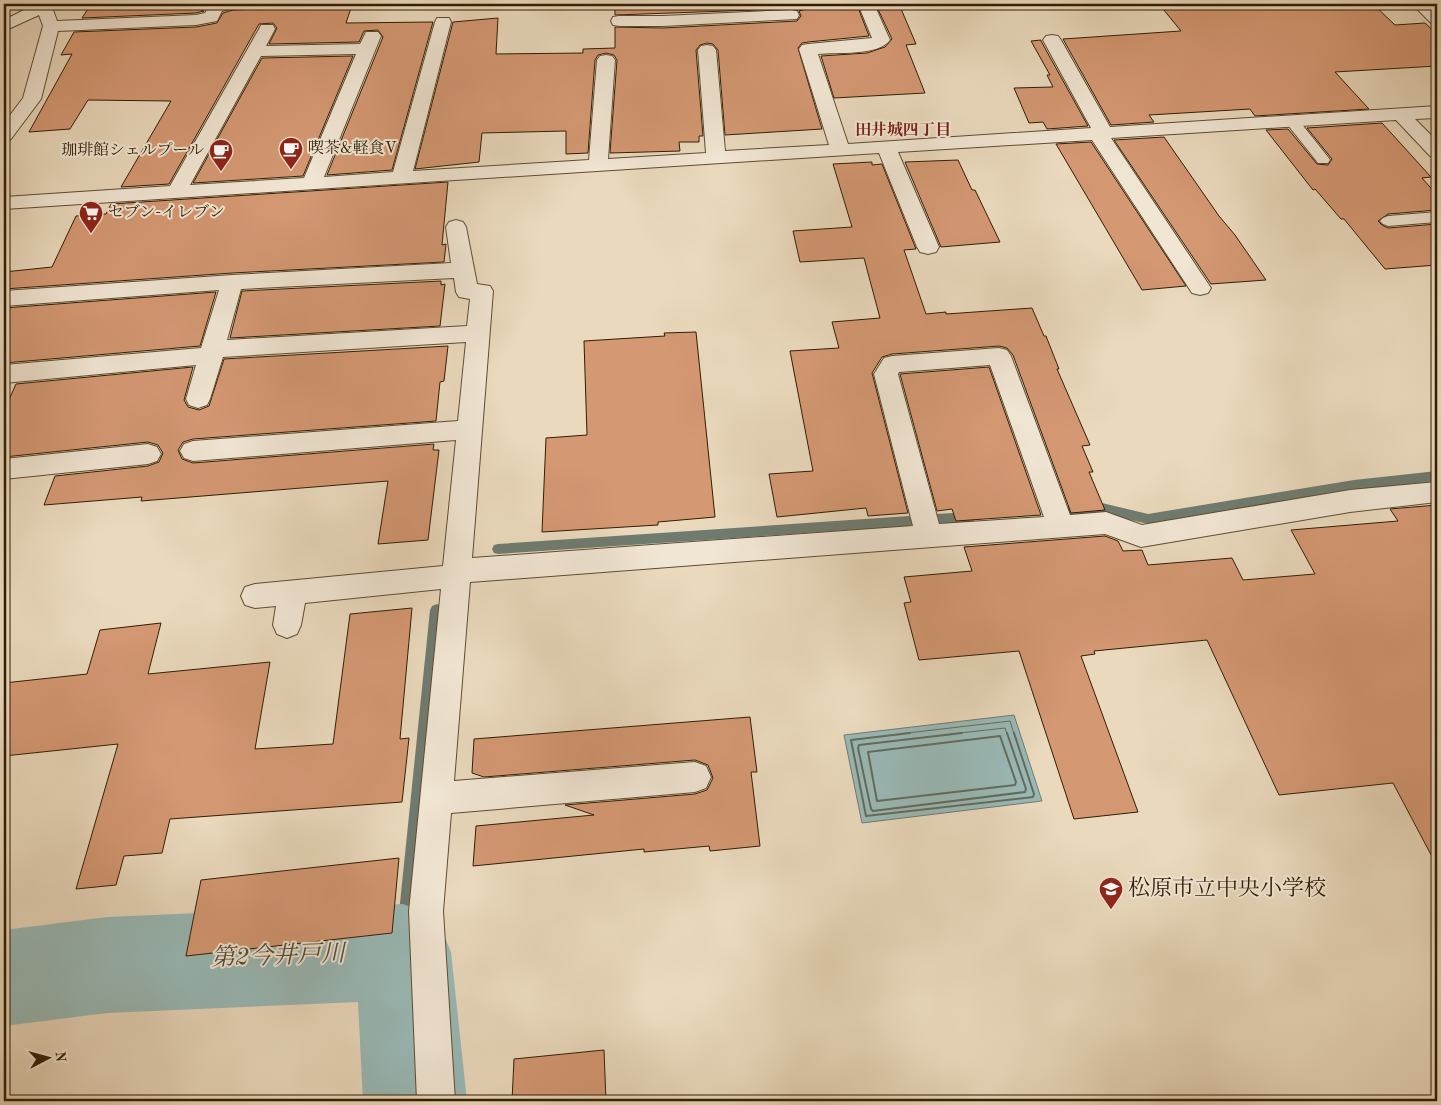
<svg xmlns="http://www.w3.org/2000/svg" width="1441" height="1105" font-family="'Old Standard TT','Noto Serif JP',serif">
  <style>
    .water { fill: #99b9b6; stroke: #6f7b6f }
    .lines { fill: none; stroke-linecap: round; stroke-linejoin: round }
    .shore-far1 { stroke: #646b5d; stroke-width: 1 }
    .shore { stroke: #646b5d; stroke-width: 2 }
    .stream { fill: #6f7b6f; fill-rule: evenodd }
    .river { fill: #99b9b6; fill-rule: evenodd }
    .building { fill: #d49873; stroke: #301d04 }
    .service-casing { stroke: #5e4c32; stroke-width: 2 }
    .minor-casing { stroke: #5e4c32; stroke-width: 2 }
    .service { fill: #f1e6d4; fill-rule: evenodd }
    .minor { fill: #f1e6d4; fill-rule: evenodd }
    .labels { text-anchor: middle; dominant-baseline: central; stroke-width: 4; stroke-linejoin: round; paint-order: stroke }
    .far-neighbourhood-label { font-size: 16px; font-weight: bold; fill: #7a1f14; stroke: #f1e6d4 }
    .far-poi-label { font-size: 16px; fill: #301d04; stroke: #f1e6d4; text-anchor: start }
    .near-poi-label { font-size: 22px; fill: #301d04; stroke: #f1e6d4; text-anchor: start }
    .near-water-label { font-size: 24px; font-style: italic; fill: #504c39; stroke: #f1e6d4 }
  </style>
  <rect width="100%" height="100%" fill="#ead9bd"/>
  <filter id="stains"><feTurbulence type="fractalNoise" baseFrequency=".004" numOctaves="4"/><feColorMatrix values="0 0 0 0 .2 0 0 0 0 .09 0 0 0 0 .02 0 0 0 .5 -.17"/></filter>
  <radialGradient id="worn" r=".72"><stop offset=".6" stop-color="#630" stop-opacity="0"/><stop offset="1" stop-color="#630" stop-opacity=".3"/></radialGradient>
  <path class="water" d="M1014,715L1042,801L862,823L844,735Z"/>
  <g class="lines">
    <path class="shore-far1" d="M899,734L1010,721L1014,734
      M951,734L1005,728L1007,734"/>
    <path class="shore" d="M910,733L851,740L866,816L1033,797L1034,794L1014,733
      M962,733L859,745L858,748L871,809L873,811L1025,792L1026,789L1007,733
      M1000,736L1016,782L1015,785L877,801L868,752Z"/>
    <path class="stream" d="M1437,471V481L1354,490L1148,524L1102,513L1069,516L1065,514L1063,511L1065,508L1069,506L1102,503L1148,514L1354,480Z
      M971,512L975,514L977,517L975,520L971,522L936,524L932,522L930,519L932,516L936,514Z
      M909,516L913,518L915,521L913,524L909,526L498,554L494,553L492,549L494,545L498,544Z
      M437,604L442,606L444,610L411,952L409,958L403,960L397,958L395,952L430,610L432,606Z"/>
    <path class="river" d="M403,904L437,918L451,952L467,1101H363L358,1002L107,1013L4,1026V930L107,917Z"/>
  </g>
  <path class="building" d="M91,4H204L202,11H204L196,13L82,18Z
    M615,4H778L779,8L782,9L615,15Z
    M899,4L916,44L906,45L925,93L834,98L821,56L867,53L885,47L892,39L876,5Z
    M1159,4H1373L1395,25L1425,23L1437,34V66L1335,72L1369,109L1255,116L1250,109L1149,115L1154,122L1111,125L1063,39L1181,31Z
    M352,5L346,23L433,22L392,170L327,175L383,37L378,30L364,31L359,42L269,44L277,28L273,23L259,24L169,184L121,187L171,101L88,100L70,129L29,132L72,54L61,55L74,32L196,27L217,23L223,13L233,10Z
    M857,5L869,36L808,42L802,43L798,48L822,129L725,135L718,50L713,44L707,43L700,45L696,50L703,136H699V142H679L680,151L610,153L617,60L614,55L606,53L598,55L595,60L588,153L566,154V131L482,133L479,162L415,169L453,22L498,18L496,54L583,53V49L615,48V27L663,28L797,21L801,16L799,11L812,7Z
    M1041,40V41L1088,126L1047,129L1043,122L1029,123L1014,88L1053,87L1047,75H1050L1031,41Z
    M353,56L303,176L193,183L262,58Z
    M1382,123L1431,177L1422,178L1437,195V210L1388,214L1378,221L1382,225L1388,228L1437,224V265L1385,269L1344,219H1341L1315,189L1313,190L1266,130L1288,129L1317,164L1328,165L1332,159L1307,128Z
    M1164,137L1219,216L1235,235L1266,280L1211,284L1114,140Z
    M1091,142L1186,286L1142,290L1056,144Z
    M958,160L972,190H975L1000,242L941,247L905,162Z
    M872,162V165L882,164L916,249L904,250L926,314L946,312V314L1032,308L1044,336H1046L1059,369H1057L1090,445L1082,446L1093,472H1089L1105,510L1071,513L1013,355L1007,348L999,346L892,354L882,357L872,373L908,513L868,516L866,508L777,517L769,474L813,471L790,351L839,348L832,322L880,318L864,258L800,262L793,231L852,227L833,164Z
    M448,182L442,245L446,244L444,262L232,273L4,289V272L52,267L76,216L106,214L111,204Z
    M441,281V285L445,284L440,326L230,338L242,291Z
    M216,292L200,346L4,363V308Z
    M696,332L715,517L658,522V525L542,532L546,438L587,435L584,341L665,336L664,333Z
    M448,346L444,381L440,382L436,421L193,439L183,442L178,450L182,459L193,463L434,444L433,450H439L428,540L378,544L388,481L141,501L142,497L44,505L55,476L148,466L159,462L163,453L158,445L148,442L4,457V411L16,384L193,367L184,400L188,407L199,410L209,406L224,359Z
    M989,367L1041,515L956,521L952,509L937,511L900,374Z
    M1437,505V866L1393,783L1279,795L1207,640L1094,651L1095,654L1081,656L1138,812L1074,819L1019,651L919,660L904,603L911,602L904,577L972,571L964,547L1105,536L1118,541L1123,551L1142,550L1148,565L1232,558L1243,580L1315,574L1291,530L1398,521L1390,509Z
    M412,608L400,739L409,738L402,802L170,819L162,853L124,856L116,885L76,889L118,744L4,756V683L87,674L100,630L161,623L148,674L270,662L255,749L333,744L350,614Z
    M750,717L757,772H751L760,846L710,851L709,846L644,852V849L473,866L476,826L594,815L565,805L695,794L707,790L713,778L708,765L695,760L484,777L472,773L474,739Z
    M399,858L392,933L186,956L201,880Z
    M604,1050L606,1101H512L514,1059Z"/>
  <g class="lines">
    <defs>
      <path id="service" d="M783,4H813C807,10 792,10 784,8Z
        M1292,117L1297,118L1328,157L1330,160L1328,163H1318L1287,124L1285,121Z
        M1437,212V222L1388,226L1383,224L1380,221L1383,218L1388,216Z"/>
      <path id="minor" d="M36,4H54L52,7L57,21L196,15L205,13L210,5L213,4H238L236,7L222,11L217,21L196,25L58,31L41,99L11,139L4,141V123L23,98L43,26L39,15L4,31V20Z
        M858,4H874L890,40C879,56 836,52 818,54L848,144L1091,128L1043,40L1046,36L1052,35L1058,36L1061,40L1110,127L1437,106V118L1415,119L1437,141V158L1430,156L1396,120L1111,138L1211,288L1208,293L1200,295L1192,293L1092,140L898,152L939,247L936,252L928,254L920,252L917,247L879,153L4,209V197L170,186L259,29L261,25H273L275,29L266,46L360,44L366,32H378L381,36L324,177L393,172L435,22L437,18H449L451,22L413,171L589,160L597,60L600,56L606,55L612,56L615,60L608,159L706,153L698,50L701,46L707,45L713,46L716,50L725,151L829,145L799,49L802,45L808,44L872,38ZM356,54L304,178L190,185L261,56Z
        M1412,4H1429L1437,11V24L1431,23Z
        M791,10L797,11L799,15L797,19L663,26H619L613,25L611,21L613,17L619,16H663Z
        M456,220L463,222L466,227L477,284L490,286L493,291L472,558L913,526L874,374L884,358L892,356L999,348L1007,350L1011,356L1070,515L1106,512L1142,525L1350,490L1437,482V502L1350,512L1141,547L1105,534L470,582L454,781L695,762L706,766L711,777L706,788L695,792L451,813L443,911L455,1101H417L409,911L441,589L305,603L301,625L297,634L287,638L277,634L273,625L276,606L255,608L245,605L241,596L245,587L255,584L443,566L456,440L193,461L184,458L180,451L184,444L193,441L458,421L466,342L223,357L210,399L207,405L198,408L189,405L186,399L196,365L4,383V365L201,348L219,290L4,306V291L232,275L451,263L446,227L449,222ZM454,278L456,292L459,297L470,299L467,326L227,340L241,289ZM990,365L1044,517L939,524L898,374L899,372Z
        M148,444L157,447L161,454L157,461L148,464L4,479V459Z"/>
    </defs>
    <use href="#service" class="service-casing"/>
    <use href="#minor" class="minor-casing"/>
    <use href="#service" class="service"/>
    <use href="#minor" class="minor"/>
  </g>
  <defs>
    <symbol id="cafe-pin" viewBox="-11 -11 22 30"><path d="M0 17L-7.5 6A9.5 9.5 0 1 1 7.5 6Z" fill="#8f2418" stroke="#f1e6d4"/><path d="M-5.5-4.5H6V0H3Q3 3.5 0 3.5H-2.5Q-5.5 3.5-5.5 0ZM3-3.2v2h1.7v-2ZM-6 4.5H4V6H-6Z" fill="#fff"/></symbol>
    <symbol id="supermarket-pin" viewBox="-11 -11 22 30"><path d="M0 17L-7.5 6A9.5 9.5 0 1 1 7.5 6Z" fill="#8f2418" stroke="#f1e6d4"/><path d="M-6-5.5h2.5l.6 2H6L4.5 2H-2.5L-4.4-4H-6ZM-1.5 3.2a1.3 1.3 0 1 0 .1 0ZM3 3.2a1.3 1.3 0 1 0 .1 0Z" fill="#fff"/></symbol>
    <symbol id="school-pin" viewBox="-11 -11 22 30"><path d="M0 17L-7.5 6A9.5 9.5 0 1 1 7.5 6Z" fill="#8f2418" stroke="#f1e6d4"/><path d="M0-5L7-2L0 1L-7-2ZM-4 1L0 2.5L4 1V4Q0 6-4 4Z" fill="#fff"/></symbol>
  </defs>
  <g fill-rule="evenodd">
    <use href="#cafe-pin" x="277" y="135" width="28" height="38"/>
    <use href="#cafe-pin" x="207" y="137" width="28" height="38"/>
    <use href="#supermarket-pin" x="77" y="199" width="28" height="38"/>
    <use href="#school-pin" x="1097" y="875" width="28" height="38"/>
  </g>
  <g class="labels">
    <g class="far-neighbourhood-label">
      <text x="903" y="131">田井城四丁目</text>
    </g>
    <g class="far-poi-label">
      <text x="308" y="149">喫茶&amp;軽食V</text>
      <text x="204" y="151" text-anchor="end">珈琲館シェルプール</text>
      <text x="108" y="213">セブン-イレブン</text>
    </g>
    <g class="near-poi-label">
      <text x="1128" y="889">松原市立中央小学校</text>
    </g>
    <g class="near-water-label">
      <text transform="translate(278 957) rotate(-2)">第2今井戸川</text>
    </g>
  </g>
  <rect width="1441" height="1105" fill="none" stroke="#ead9bd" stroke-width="20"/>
  <rect x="5" y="5" width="1431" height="1095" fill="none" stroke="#301d04" stroke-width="2.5"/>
  <rect x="10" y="10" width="1421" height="1085" fill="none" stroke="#301d04"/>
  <g transform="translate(48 1058) rotate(84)" stroke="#f1e6d4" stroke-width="4" paint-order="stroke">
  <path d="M0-4L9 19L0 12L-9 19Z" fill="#301d04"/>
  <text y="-8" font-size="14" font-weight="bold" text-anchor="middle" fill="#301d04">N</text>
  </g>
  <rect width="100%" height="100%" filter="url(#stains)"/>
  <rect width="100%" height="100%" fill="url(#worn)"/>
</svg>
